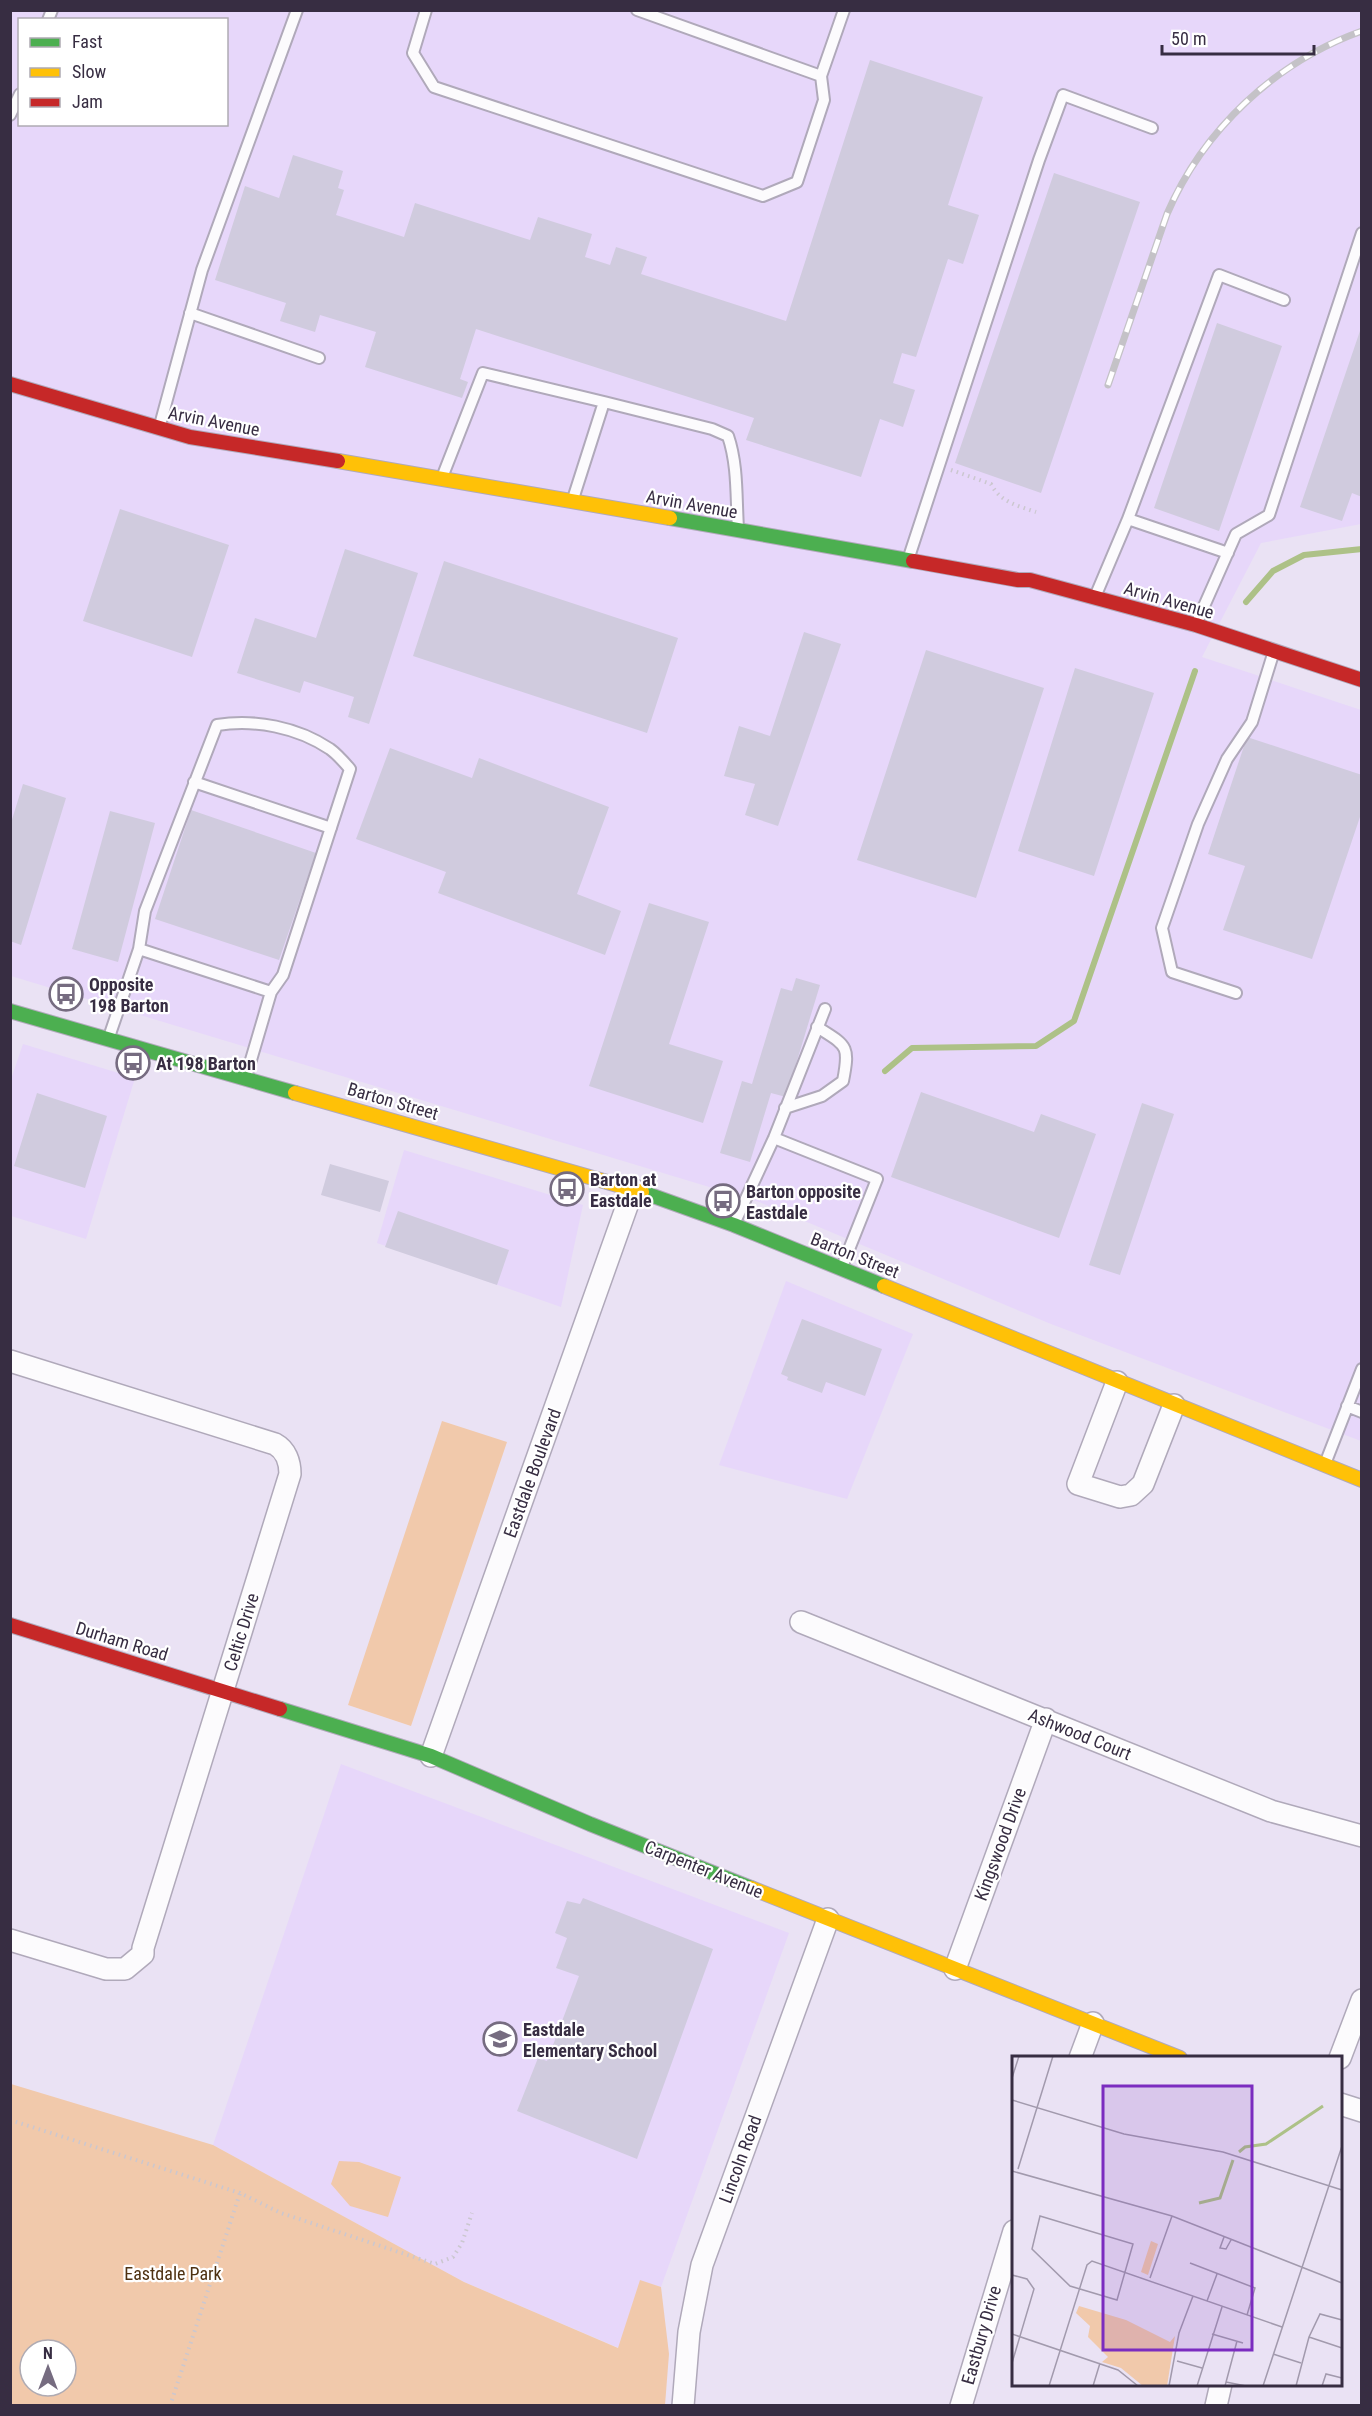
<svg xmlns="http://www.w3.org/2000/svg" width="1372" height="2416" font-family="'Roboto Condensed',sans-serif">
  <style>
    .built { fill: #e7d7fa; fill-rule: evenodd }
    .green { fill: #f1c9ab; fill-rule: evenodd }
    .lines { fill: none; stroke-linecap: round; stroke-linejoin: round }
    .stream { stroke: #adc187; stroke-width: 6 }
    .building { fill: #d0cbde }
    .lane-casing { stroke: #b0a9ba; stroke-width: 14 }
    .street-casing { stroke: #b0a9ba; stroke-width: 24 }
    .fast-casing { stroke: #b0a9ba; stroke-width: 16 }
    .slow-casing { stroke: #b0a9ba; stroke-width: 16 }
    .jam-casing { stroke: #b0a9ba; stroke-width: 16 }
    .path { stroke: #cbc7cf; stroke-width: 4; stroke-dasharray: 1.5 4.5; stroke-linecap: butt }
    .lane { stroke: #fcfbfd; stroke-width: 10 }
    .street { stroke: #fcfbfd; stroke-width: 21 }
    .fast { stroke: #4caf50; stroke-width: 14 }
    .slow { stroke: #ffc107; stroke-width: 14 }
    .jam { stroke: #c62828; stroke-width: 14 }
    .rail-casing { stroke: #c4c2c7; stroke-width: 7 }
    .rail { stroke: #fff; stroke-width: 4.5; stroke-dasharray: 14; stroke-linecap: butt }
    .labels { text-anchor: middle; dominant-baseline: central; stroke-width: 4.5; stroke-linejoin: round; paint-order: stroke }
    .street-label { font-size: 18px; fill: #372d42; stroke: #fff }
    .poi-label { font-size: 18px; font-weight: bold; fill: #372d42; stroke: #fff; text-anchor: start }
    .park-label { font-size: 18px; fill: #4e3111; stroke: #fff }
    .inset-river { fill: none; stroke: #adc187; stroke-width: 3 }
    .inset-road { fill: none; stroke: #a29aad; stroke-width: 1.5 }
    .view { fill: #7b2cbf; fill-opacity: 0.15; stroke: #7b2cbf; stroke-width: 3 }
    .inset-edge { fill: none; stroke: #372d42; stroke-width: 3 }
  </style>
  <rect width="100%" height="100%" fill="#eae2f4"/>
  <path class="built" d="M10,11H1361V524L1261,543L1202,657L1361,710V1441L1051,1324L759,1202L11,976ZM20,20H226V124H20Z
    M23,1044L135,1078L86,1239L11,1216L10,1082Z
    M404,1150L583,1205L561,1307L377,1243Z
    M786,1281L913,1334L847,1499L719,1465Z
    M341,1764L789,1933L661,2287L640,2281L619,2348L464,2282L213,2145Z"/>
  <path class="green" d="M442,1421L507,1442L411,1726L348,1705Z
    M11,2084L213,2145L464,2282L618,2348L640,2280L661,2287L669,2354L665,2405H11ZM30,2350H66V2386H30Z
    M339,2161L359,2162L401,2177L388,2217L350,2206L331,2184Z"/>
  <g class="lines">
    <path class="stream" d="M1246,602L1273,571L1304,555L1362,549
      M885,1071L912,1048L1036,1046L1074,1021L1195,671"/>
  </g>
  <path class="building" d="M870,60L983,97L948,205L979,215L963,264L948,259L916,357L902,353L893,383L915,390L903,427L880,419L861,477L746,440L754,418L476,329L460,379L468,382L462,398L365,367L376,332L320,315L315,332L280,321L286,303L215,280L245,186L279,198L293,155L343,171L338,188L344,190L336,215L404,237L415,203L530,240L538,217L592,234L585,257L610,265L616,247L647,257L641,274L786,321Z
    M1054,173L1140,202L1041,493L955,463Z
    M1217,323L1282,346L1219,531L1154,508Z
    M1362,325V497L1352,493L1342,521L1300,507Z
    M120,509L229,545L192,657L83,621Z
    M345,549L418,573L369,724L348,717L354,697L304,681L300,693L237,673L255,618L316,638Z
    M444,561L678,638L647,733L413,656Z
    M804,632L841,644L778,826L745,815L755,784L724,776L739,726L770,736Z
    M926,650L1044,688L976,898L857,860Z
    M1075,668L1154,693L1094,876L1018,851Z
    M1247,737L1362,775V811L1312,959L1223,930L1245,866L1208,854Z
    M390,748L472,778L479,758L609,807L577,894L621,911L605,955L438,893L446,872L356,839Z
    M23,784L66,798L21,945L10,941V826Z
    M191,810L316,853L279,960L155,919Z
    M110,811L155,823L118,962L72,949Z
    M649,903L709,922L669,1044L723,1061L703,1123L589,1086Z
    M796,978L820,985L786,1097L771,1093L750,1162L720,1153L742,1081L752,1084L781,988L792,991Z
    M921,1092L1034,1132L1041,1114L1096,1134L1059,1238L891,1177Z
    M37,1093L107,1116L85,1188L14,1166Z
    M1142,1103L1174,1114L1120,1275L1089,1265Z
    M330,1164L389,1181L380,1212L321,1195Z
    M398,1211L509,1250L497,1285L385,1247Z
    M802,1319L882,1349L865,1396L826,1382L822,1393L787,1380L788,1377L781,1374Z
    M583,1898L713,1949L637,2159L517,2111L538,2058L547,2061L579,1976L556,1968L567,1938L555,1933L567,1901L580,1904Z"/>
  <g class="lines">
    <defs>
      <path id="lane" d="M426,10L413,53L434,87L763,196L797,182L824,100L821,76
        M637,10L821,76L844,10
        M48,20L52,10
        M10,115L20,94
        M190,313L319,358
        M604,402L712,429L728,436C738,465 736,498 738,528
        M160,425L202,270L297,10
        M443,475L483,373L604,402L573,499
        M1128,519L1219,275L1284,300
        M908,560L1039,160L1063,95L1152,128
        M1095,597L1128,519L1228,553
        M1197,622L1236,534L1269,515L1362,233
        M194,782L331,828
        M139,949L145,911L217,725C255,719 297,727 330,749C337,754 344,762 350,769L283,975L271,992
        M1236,993L1172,972L1162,928L1198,824L1227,759L1252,722L1274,651
        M109,1037L139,949L271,992L246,1077
        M785,1108L822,1096L843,1081C850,1045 847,1046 817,1027
        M774,1138L877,1179L842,1267
        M735,1222L774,1138L825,1009
        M1347,1406L1362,1412
        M1325,1464L1362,1369"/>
      <path id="street" d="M10,1361L275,1444C286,1450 290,1462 290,1474L143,1948V1954L125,1969H106L10,1940
        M1117,1382L1078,1484L1120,1497L1131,1495L1143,1484L1174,1405
        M801,1622L1271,1811L1362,1836
        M431,1756L633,1189
        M955,1969L1046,1719
        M1080,2058L1093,2023
        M1340,2058L1362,2000
        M1340,2104L1362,2111
        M683,2406L689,2332L702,2265L828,1919
        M961,2406L1014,2231
        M1216,2406L1221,2384"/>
      <path id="fast" d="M670,518L913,561
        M10,1011L295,1093
        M642,1192L734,1225L884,1286
        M280,1709L431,1756L590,1824L751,1888"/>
      <path id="slow" d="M338,461L670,518
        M295,1093L642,1192
        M884,1286L1362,1480
        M751,1888L1180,2058"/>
      <path id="jam" d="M10,384L190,437L338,461
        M913,561L1018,580H1030L1196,625L1362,680
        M10,1625L280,1709"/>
    </defs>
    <use href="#lane" class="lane-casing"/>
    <use href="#street" class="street-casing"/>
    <use href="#fast" class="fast-casing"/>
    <use href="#slow" class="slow-casing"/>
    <use href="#jam" class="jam-casing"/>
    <path class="path" d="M951,470L991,484C1000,502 1018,506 1036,512
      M10,2120L240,2193L281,2213L435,2264L453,2257L462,2243L472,2213
      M170,2406L240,2193"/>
    <use href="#lane" class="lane"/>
    <use href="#street" class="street"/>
    <use href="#fast" class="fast"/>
    <use href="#slow" class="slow"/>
    <use href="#jam" class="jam"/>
    <defs>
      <path id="rail" d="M1108,385L1167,214C1203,130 1275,62 1362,31"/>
    </defs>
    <use href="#rail" class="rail-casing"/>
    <use href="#rail" class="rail"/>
  </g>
  <defs>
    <symbol id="bus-ring" viewBox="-11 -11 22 22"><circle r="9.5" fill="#fff" stroke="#766c80" stroke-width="1.5"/><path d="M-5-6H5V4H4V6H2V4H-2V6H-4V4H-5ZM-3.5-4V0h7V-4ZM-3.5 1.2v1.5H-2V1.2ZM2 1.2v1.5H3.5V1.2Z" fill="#766c80"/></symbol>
    <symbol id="school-ring" viewBox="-11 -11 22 22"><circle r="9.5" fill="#fff" stroke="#766c80" stroke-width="1.5"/><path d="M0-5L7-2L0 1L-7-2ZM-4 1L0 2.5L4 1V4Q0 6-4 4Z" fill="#766c80"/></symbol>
  </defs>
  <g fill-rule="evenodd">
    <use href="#bus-ring" x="47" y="975" width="38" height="38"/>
    <use href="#bus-ring" x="114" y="1044" width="38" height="38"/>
    <use href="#bus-ring" x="548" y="1170" width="38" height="38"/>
    <use href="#bus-ring" x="704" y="1182" width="38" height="38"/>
    <use href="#school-ring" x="481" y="2020" width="38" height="38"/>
  </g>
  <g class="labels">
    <g class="street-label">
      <text transform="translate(214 421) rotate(11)">Arvin Avenue</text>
      <text transform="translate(692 504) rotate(10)">Arvin Avenue</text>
      <text transform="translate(1169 600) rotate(16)">Arvin Avenue</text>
      <text transform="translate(393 1101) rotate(16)">Barton Street</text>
      <text transform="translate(855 1255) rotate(22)">Barton Street</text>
      <text transform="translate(532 1473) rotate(-70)">Eastdale Boulevard</text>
      <text transform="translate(241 1632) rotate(-73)">Celtic Drive</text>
      <text transform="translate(122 1641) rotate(17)">Durham Road</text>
      <text transform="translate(1080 1734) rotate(22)">Ashwood Court</text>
      <text transform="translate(1000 1844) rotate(-70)">Kingswood Drive</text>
      <text transform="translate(704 1869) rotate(22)">Carpenter Avenue</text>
      <text transform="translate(740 2159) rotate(-70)">Lincoln Road</text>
      <text transform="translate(981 2335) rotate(-74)">Eastbury Drive</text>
    </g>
    <g class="poi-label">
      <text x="89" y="984">Opposite<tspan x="89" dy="21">198 Barton</tspan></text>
      <text x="156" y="1063">At 198 Barton</text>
      <text x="590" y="1179">Barton at<tspan x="590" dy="21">Eastdale</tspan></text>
      <text x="746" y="1191">Barton opposite<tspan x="746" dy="21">Eastdale</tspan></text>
      <text x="523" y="2029">Eastdale<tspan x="523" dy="21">Elementary School</tspan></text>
    </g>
    <g class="park-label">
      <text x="173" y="2273">Eastdale Park</text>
    </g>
  </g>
  <g transform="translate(1012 2056)">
    <rect width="330" height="330" fill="#eae2f4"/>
    <path d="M139,185L146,188L136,219L129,216ZM67,250L114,264L158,286L163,280L155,330H131L109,312L90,306L96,301L76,281L78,270L64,257Z" fill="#f1c9ab"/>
    <path class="inset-river" d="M227,96L233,91L254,88L311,50M187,147L208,142L221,104"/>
    <path class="inset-road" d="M0,22L7,0M0,44L112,78L211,96L330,134M6,113L41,0M0,115L160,160L330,227M28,160L121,188L105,244L58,230L20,193ZM212,181L208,192L214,193L219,184M178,207L243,232L235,259M0,219L15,223L22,233L0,307M138,222L160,160M195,245L205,218M0,278L106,314L126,330M200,278L231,287M297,281L330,292M261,298L289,307M165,305L190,312M214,326L234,330M37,330L75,209L80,205L270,271M81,330L88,307M157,330L167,277L181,240M185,330L210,251M213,330L225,285M251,330L330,90M284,330L297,281L308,258L330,264M310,330L314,318L330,322"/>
    <path class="view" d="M91,30H240V294H91Z"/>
    <rect width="330" height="330" class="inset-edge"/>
  </g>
  <rect width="1372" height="2416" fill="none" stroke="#372d42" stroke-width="24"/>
  <rect x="18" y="18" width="210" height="108" fill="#ffffff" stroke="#afabb3" stroke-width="1.5"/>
  <rect x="30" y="38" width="30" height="9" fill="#4caf50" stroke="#afabb3" stroke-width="1.5"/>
  <text x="72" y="48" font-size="18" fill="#372d42">Fast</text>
  <rect x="30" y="68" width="30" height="9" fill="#ffc107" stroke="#afabb3" stroke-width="1.5"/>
  <text x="72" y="78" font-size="18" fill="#372d42">Slow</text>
  <rect x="30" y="98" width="30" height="9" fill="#c62828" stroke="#afabb3" stroke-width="1.5"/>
  <text x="72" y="108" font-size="18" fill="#372d42">Jam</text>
  <g transform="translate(48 2368)"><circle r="28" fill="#ffffff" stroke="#afabb3" stroke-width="1.5"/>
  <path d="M0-4.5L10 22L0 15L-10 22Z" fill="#766c80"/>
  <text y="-9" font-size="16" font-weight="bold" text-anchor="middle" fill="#372d42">N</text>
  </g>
  <path d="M1162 45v9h152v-9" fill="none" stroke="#372d42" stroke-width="3"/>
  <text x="1171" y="45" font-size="18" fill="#372d42" stroke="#ffffff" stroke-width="4.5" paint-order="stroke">50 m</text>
</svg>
